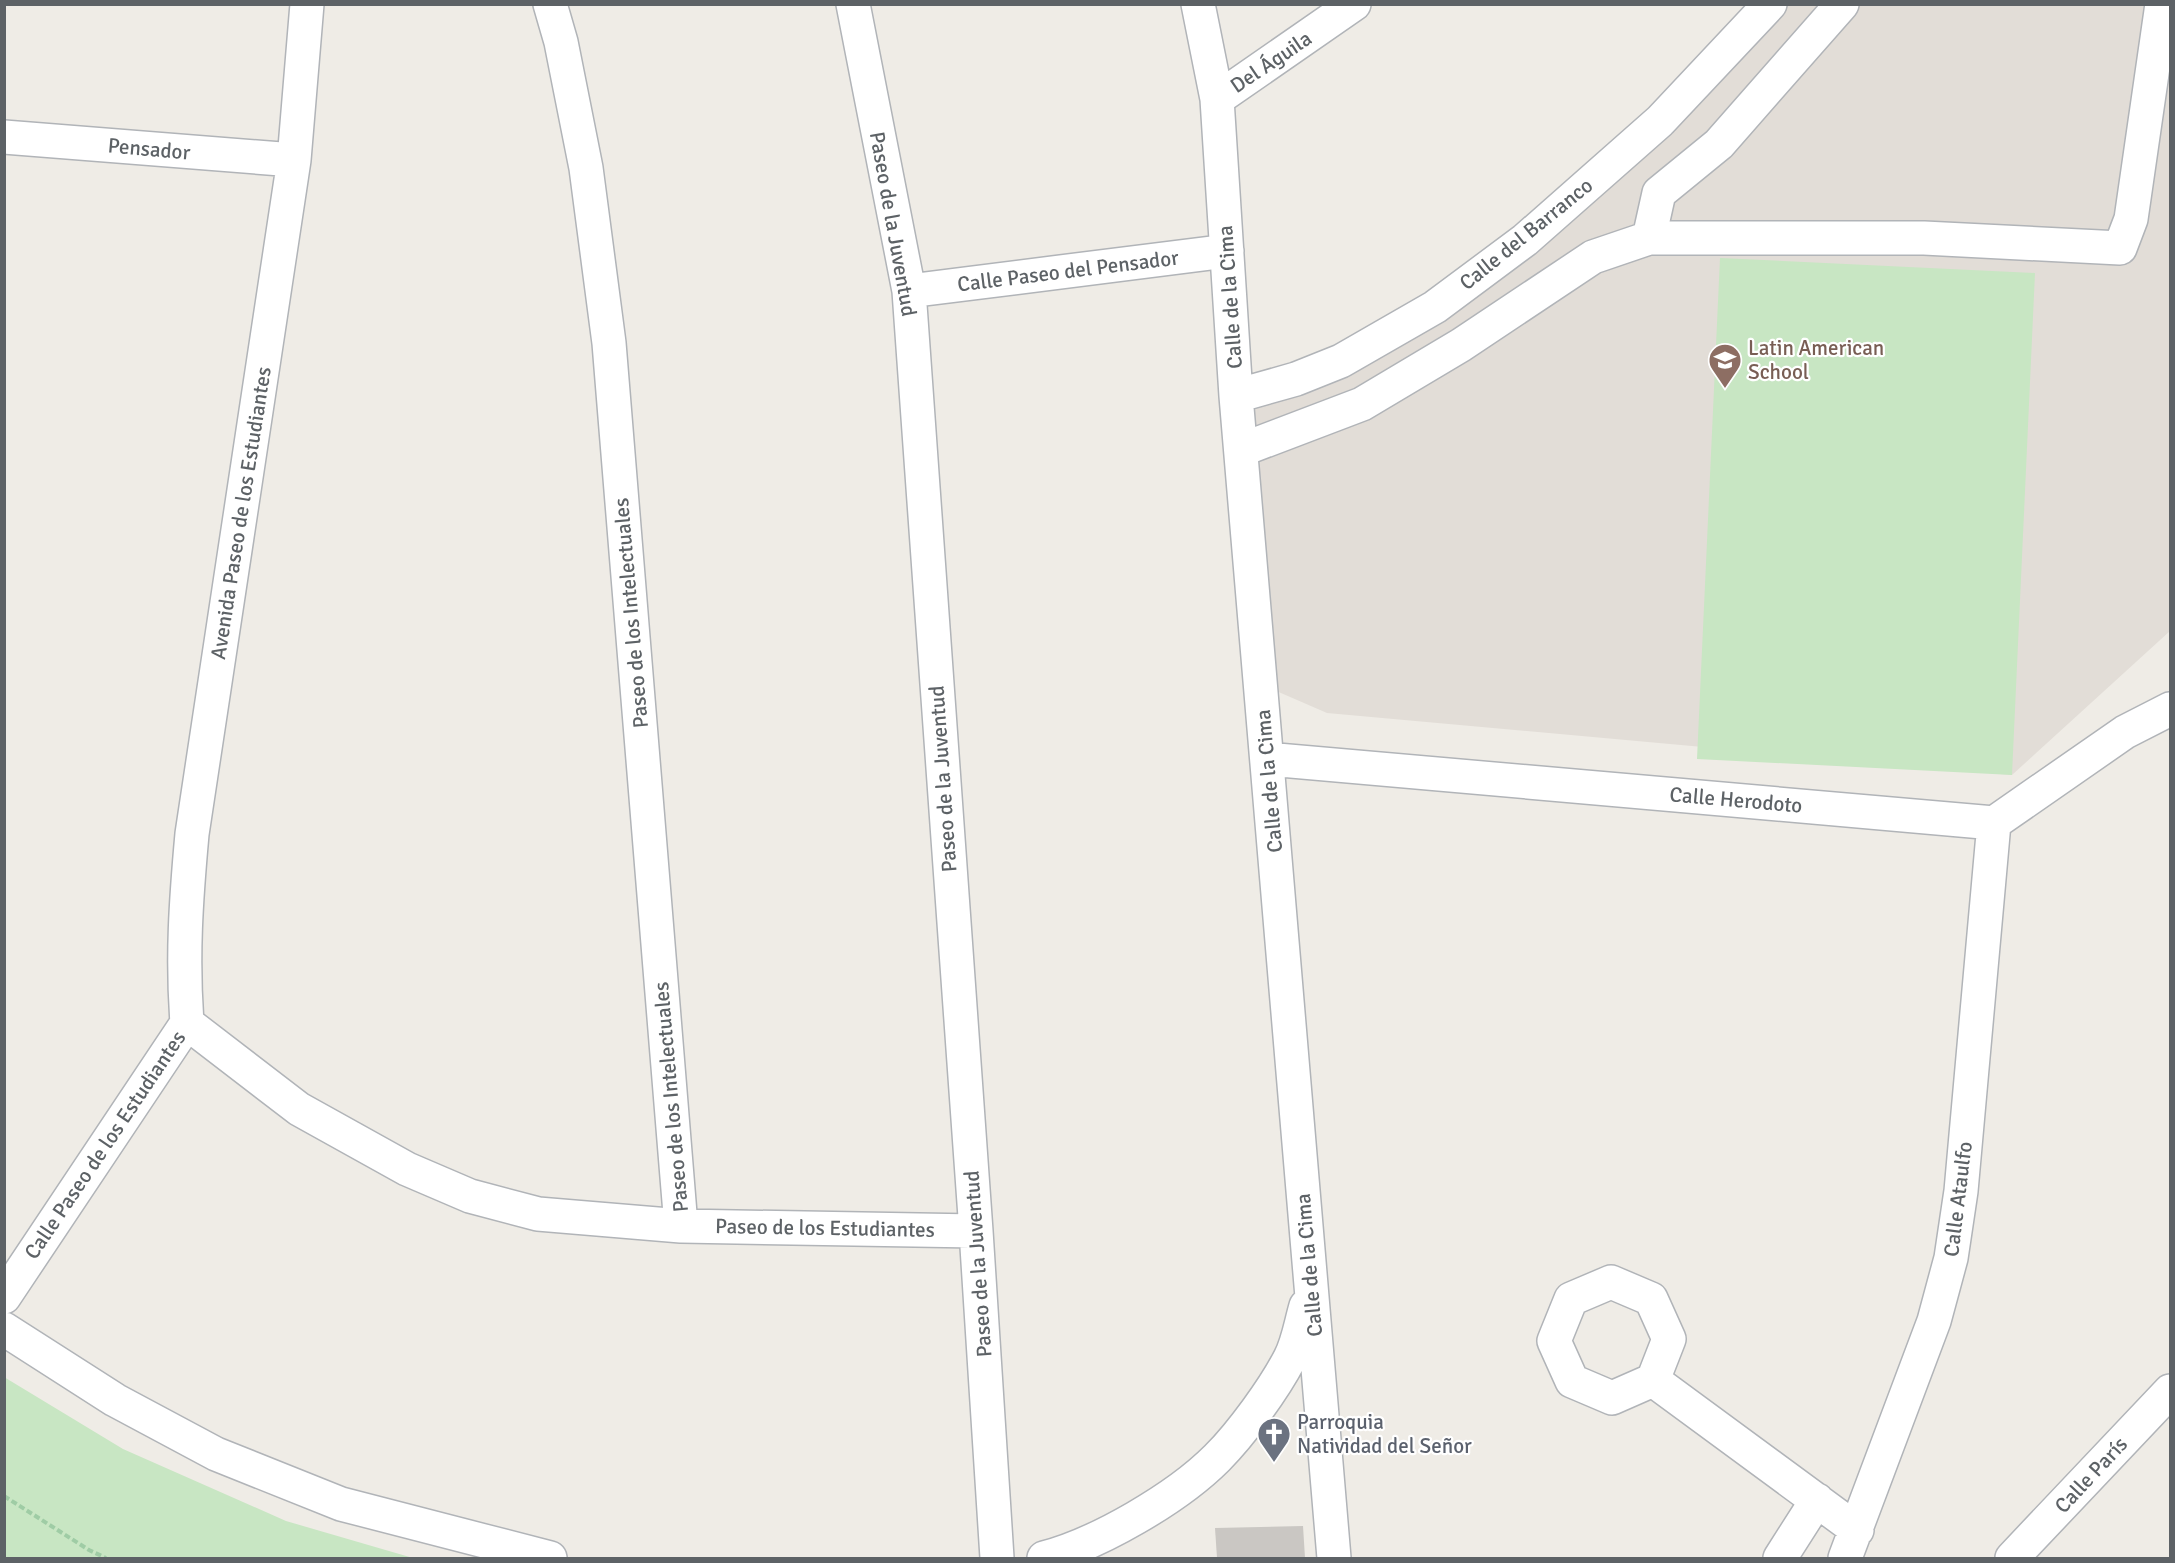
<svg xmlns="http://www.w3.org/2000/svg" width="2175" height="1563" font-family="Signika,sans-serif">
  <style>
    .education { fill: #e2ddd7 }
    .green { fill: #c8e6c3 }
    .building { fill: #cac7c3 }
    .lines { fill: none; stroke-linecap: round; stroke-linejoin: round }
    .minor-casing { stroke: #b1b4b8; stroke-width: 36 }
    .path { stroke: #9fcca5; stroke-width: 4; stroke-dasharray: 6 3; stroke-linecap: butt }
    .minor { stroke: #fff; stroke-width: 33 }
    .labels { text-anchor: middle; dominant-baseline: central; stroke-width: 4.5; stroke-linejoin: round; paint-order: stroke }
    .street-label { font-size: 21px; fill: #5d6266; stroke: #fff }
    .education-label { font-size: 21px; fill: #785e54; stroke: #fff; text-anchor: start }
    .worship-label { font-size: 21px; fill: #5b616d; stroke: #fff; text-anchor: start }
  </style>
  <rect width="100%" height="100%" fill="#efece6"/>
  <path class="education" d="M1774,5H2170V631L2012,775L1327,713L1265,686L1243,396L1317,382L1470,302L1654,130Z"/>
  <path class="green" d="M1720,258L2035,273L2012,775L1697,759Z
    M4,1377L123,1449L286,1521L413,1558H5Z"/>
  <path class="building" d="M1303,1526L1305,1558H1217L1215,1528Z"/>
  <g class="lines">
    <defs>
      <path id="minor" d="M550,4L561,42L586,168L609,343L681,1226
        M853,4L909,291L976,1231L997,1558
        M1198,4L1217,99L1236,396L1334,1558
        M1217,99L1354,4
        M4,137L294,160
        M1649,238L1659,193L1719,144L1842,4
        M909,291L1227,251
        M1236,396L1296,379L1341,361L1435,307L1525,240L1660,121L1770,4
        M1241,450L1362,404L1461,345L1593,257L1649,238H1924L2120,248L2131,219L2162,4
        M1267,759L1994,823L2125,732L2170,709
        M187,1023C182,957 186,900 192,834L294,160L307,4
        M187,1023L299,1109L407,1169L470,1196L538,1214L681,1226L976,1231
        M1611,1282L1651,1299L1669,1339L1653,1380L1612,1398L1572,1381L1554,1341L1571,1299Z
        M4,1297L187,1023
        M4,1329L115,1400L216,1454L341,1504L550,1558
        M1653,1380L1857,1530
        M1044,1558C1098,1544 1177,1498 1217,1458C1241,1434 1274,1389 1290,1358C1298,1343 1301,1323 1306,1306
        M1780,1558L1817,1500
        M1845,1558L1934,1321L1951,1258L1961,1191L1994,823
        M2012,1558L2170,1391"/>
    </defs>
    <use href="#minor" class="minor-casing"/>
    <path class="path" d="M4,1496L89,1550L106,1558"/>
    <use href="#minor" class="minor"/>
  </g>
  <defs>
    <symbol id="school-pin" viewBox="-11 -11 22 30"><path d="M0 17L-7.5 6A9.5 9.5 0 1 1 7.5 6Z" fill="#8d6e63" stroke="#fff"/><path d="M0-5L7-2L0 1L-7-2ZM-4 1L0 2.5L4 1V4Q0 6-4 4Z" fill="#fff"/></symbol>
    <symbol id="church-pin" viewBox="-11 -11 22 30"><path d="M0 17L-7.5 6A9.5 9.5 0 1 1 7.5 6Z" fill="#6b7280" stroke="#fff"/><path d="M-1.2-6h2.4v3.5h3.3v2.4h-3.3V6h-2.4V-.1h-3.3v-2.4h3.3Z" fill="#fff"/></symbol>
  </defs>
  <g fill-rule="evenodd">
    <use href="#school-pin" x="1706" y="341" width="38" height="52"/>
    <use href="#church-pin" x="1255" y="1415" width="38" height="52"/>
  </g>
  <g class="labels">
    <g class="street-label">
      <text transform="translate(1271 62) rotate(-34)">Del Águila</text>
      <text transform="translate(149 149) rotate(5)">Pensador</text>
      <text transform="translate(893 224) rotate(80)">Paseo de la Juventud</text>
      <text transform="translate(1526 234) rotate(-39)">Calle del Barranco</text>
      <text transform="translate(1068 271) rotate(-7)">Calle Paseo del Pensador</text>
      <text transform="translate(1230 297) rotate(-94)">Calle de la Cima</text>
      <text transform="translate(241 513) rotate(-81)">Avenida Paseo de los Estudiantes</text>
      <text transform="translate(631 613) rotate(-95)">Paseo de los Intelectuales</text>
      <text transform="translate(943 779) rotate(-94)">Paseo de la Juventud</text>
      <text transform="translate(1269 781) rotate(-95)">Calle de la Cima</text>
      <text transform="translate(1736 800) rotate(5)">Calle Herodoto</text>
      <text transform="translate(671 1097) rotate(-95)">Paseo de los Intelectuales</text>
      <text transform="translate(105 1145) rotate(-56)">Calle Paseo de los Estudiantes</text>
      <text transform="translate(1958 1199) rotate(-83)">Calle Ataulfo</text>
      <text transform="translate(825 1228) rotate(1)">Paseo de los Estudiantes</text>
      <text transform="translate(978 1264) rotate(-94)">Paseo de la Juventud</text>
      <text transform="translate(1309 1265) rotate(-95)">Calle de la Cima</text>
      <text transform="translate(2091 1475) rotate(-47)">Calle París</text>
    </g>
    <g class="education-label">
      <text x="1748" y="348">Latin American<tspan x="1748" dy="24">School</tspan></text>
    </g>
    <g class="worship-label">
      <text x="1297" y="1422">Parroquia<tspan x="1297" dy="24">Natividad del Señor</tspan></text>
    </g>
  </g>
  <rect width="2175" height="1563" fill="none" stroke="#5d6266" stroke-width="12"/>
</svg>
